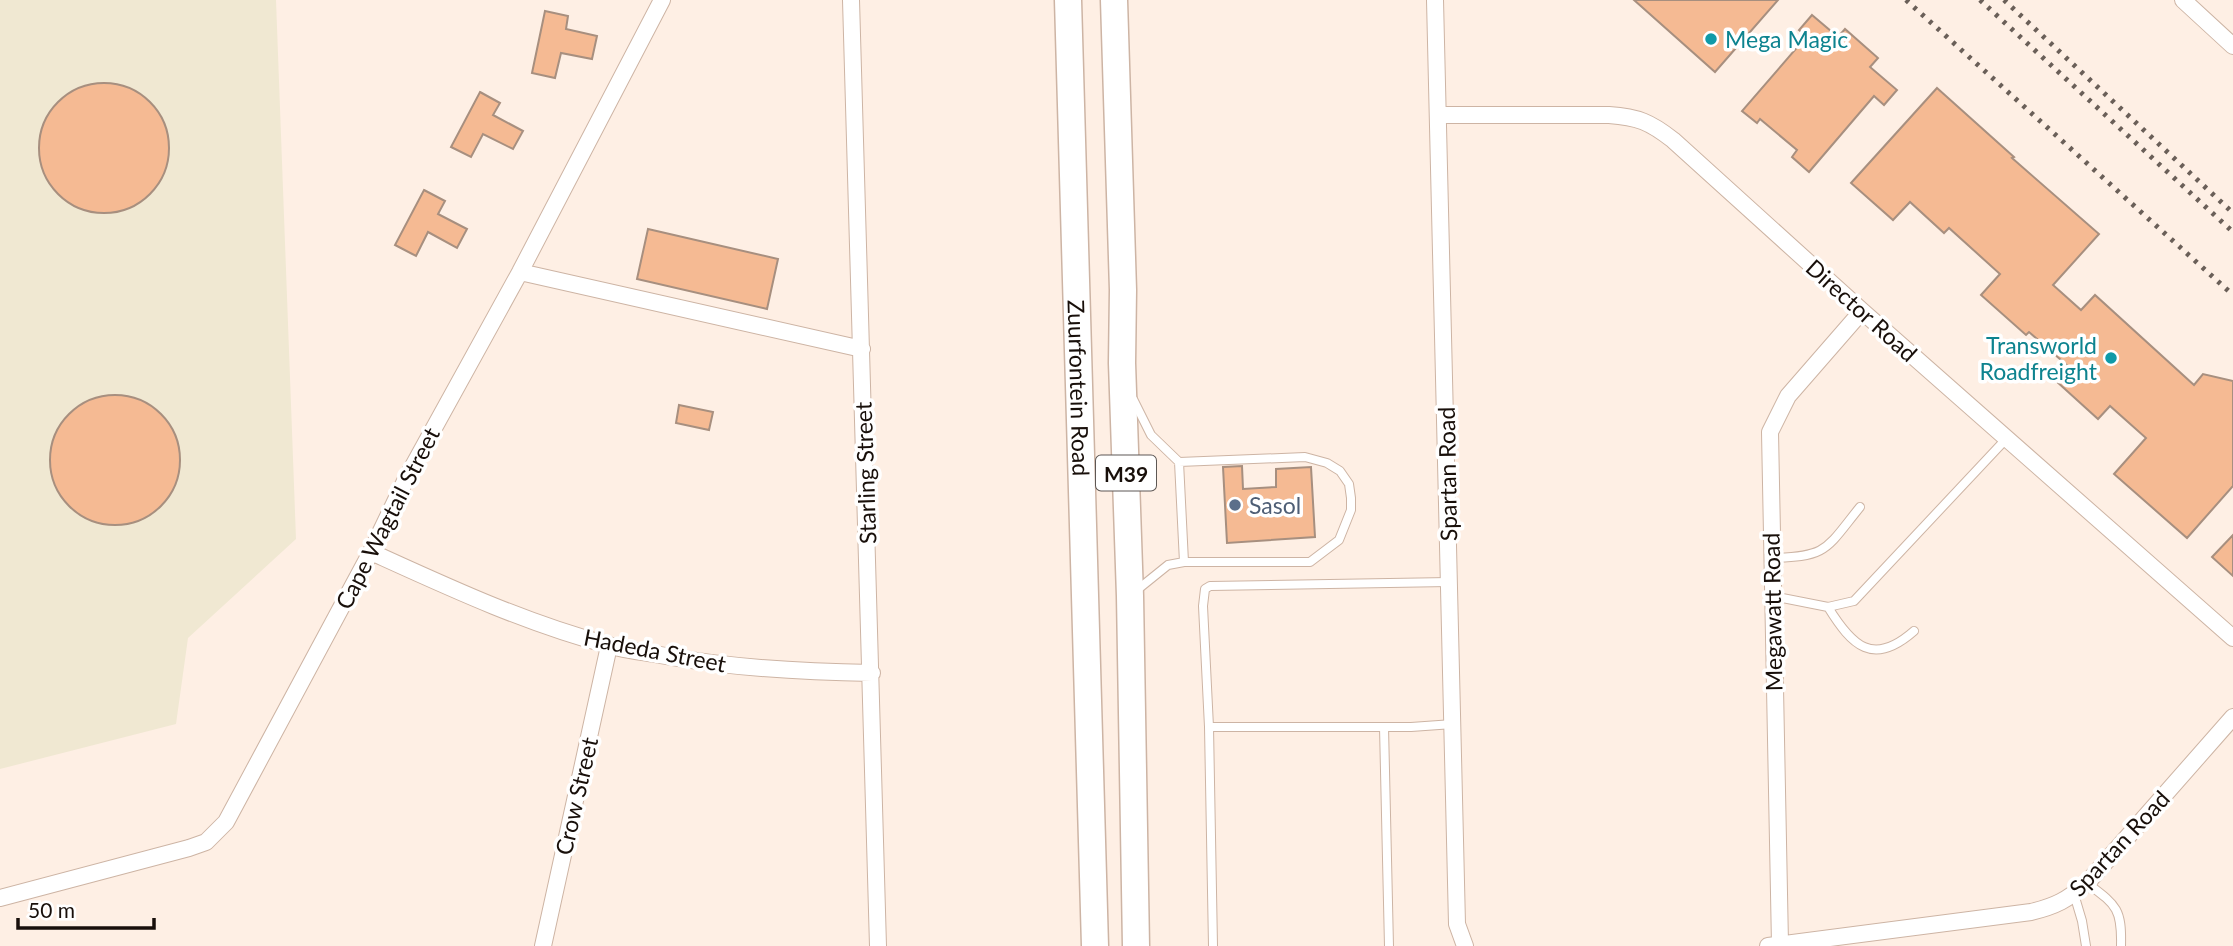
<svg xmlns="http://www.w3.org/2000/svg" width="2233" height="946" font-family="Lato,sans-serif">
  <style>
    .industrial { fill: #f0e8d2 }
    .building { fill: #f5ba93; stroke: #a78f7f; stroke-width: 2 }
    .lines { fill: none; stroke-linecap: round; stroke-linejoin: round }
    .service-casing { stroke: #cdb4a4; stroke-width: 10 }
    .minor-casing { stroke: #cdb4a4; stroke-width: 18 }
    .primary-casing { stroke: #cdb4a4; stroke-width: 29 }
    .service { stroke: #fff; stroke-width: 8 }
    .minor { stroke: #fff; stroke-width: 16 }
    .primary { stroke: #fff; stroke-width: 26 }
    .rail { stroke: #6a5f58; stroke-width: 5; stroke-dasharray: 3.5 7; stroke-linecap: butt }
    .culture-dot { fill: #0f9aa8; stroke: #fff; stroke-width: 2.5 }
    .service-dot { fill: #5c6f8a; stroke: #fff; stroke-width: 2.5 }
    .labels { text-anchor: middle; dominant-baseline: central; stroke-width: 7; stroke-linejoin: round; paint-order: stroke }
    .shield { fill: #fff; stroke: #5d5754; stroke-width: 2 }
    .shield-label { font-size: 21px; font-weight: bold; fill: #180f0a }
    .culture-label { font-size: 23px; fill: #0d838f; stroke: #fff; text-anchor: start }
    .street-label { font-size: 23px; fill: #180f0a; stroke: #fff }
    .service-label { font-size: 23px; fill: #4e5e75; stroke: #fff; text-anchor: start }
  </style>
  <rect width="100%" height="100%" fill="#feefe4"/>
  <path class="industrial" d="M0,0H276L296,539L188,638L176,724L0,769Z"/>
  <path class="building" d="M1634,0H1778L1715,72Z
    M545,11L568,16L566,29L597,36L592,59L561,53L555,78L532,73Z
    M1812,15L1838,37L1845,29L1878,58L1870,67L1897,90L1884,105L1874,96L1809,172L1792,157L1797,150L1760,119L1757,123L1742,111L1807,36L1799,30Z
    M39 148a65 65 0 1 1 130 0a65 65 0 1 1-130 0Z
    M1937,88L2014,157L2012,158L2099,234L2053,285L2081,310L2095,295L2194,385L2203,374L2233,381V486L2187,538L2114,474L2146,438L2110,406L2098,419L2056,381L2069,367L2029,332L2026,335L1981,295L2000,274L1949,228L1944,233L1910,202L1893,220L1851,183Z
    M480,92L500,103L493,115L523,131L513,149L483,134L471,157L451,147Z
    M424,190L445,201L438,214L467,229L457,248L428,232L416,256L395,245Z
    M648,229L778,259L767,309L637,279Z
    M50 460a65 65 0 1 1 130 0a65 65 0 1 1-130 0Z
    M679,405L713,412L709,430L676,423Z
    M1242,466L1243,489L1276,487V469L1311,467L1315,537L1227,543L1223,467Z
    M2233,535V576L2212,557Z"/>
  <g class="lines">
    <defs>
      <path id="service" d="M1133,399L1151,435L1179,462L1305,457L1327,463L1340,471L1349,484L1351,498V510L1339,540L1310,562H1184L1168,565L1137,590
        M1179,462L1184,562
        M1771,558C1828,557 1826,549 1860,507
        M1449,582L1210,586L1205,589L1203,606L1209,727H1411L1453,724
        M1772,596L1828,607L1854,601L2007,438
        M1828,607C1852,646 1873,667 1914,631
        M1209,727L1213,946
        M1384,727L1389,946
        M2087,883C2116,905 2122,908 2121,946
        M2074,894L2082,921L2086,946"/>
      <path id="minor" d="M851,0L878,946
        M1435,0L1457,924L1465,946
        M2183,0L2233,46
        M1439,115H1609C1638,117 1650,122 1673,140L1862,311L2233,638
        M520,272L862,349
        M371,552C448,587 525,623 608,645C625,650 643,652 660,655C730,668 800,672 872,673
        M0,898L189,848L206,842L226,822L371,552L407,477L520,272L662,0
        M1780,944L1770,432L1788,396L1862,311
        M543,946L609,646
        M1768,946L2031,912C2056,906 2067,900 2087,883L2233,717"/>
      <g id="primary">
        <path id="s1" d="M1068,0L1095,946"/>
        <path d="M1114,0L1123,290L1122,363L1130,596L1136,946"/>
      </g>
    </defs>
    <use href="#service" class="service-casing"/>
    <use href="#minor" class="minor-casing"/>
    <use href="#primary" class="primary-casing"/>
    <use href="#service" class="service"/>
    <use href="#minor" class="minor"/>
    <use href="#primary" class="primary"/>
    <path class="rail" d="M1906,0L2233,295
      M1980,0L2233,232
      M2004,0L2233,213"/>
  </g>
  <g class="culture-dot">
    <circle cx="1711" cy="39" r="7"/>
    <circle cx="2111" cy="358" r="7"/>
  </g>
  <circle class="service-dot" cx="1235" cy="505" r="7"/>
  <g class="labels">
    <rect class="shield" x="1096" y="455.5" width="60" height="35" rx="5"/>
    <g class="shield-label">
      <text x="1126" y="473">M39</text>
    </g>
    <g class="culture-label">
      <text x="1725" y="39">Mega Magic</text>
      <text x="2097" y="345" text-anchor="end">Transworld<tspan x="2097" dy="26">Roadfreight</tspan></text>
    </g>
    <g class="street-label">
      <text transform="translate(1862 310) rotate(42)">Director Road</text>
      <text stroke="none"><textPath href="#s1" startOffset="388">Zuurfontein Road</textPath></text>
      <text transform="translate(865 473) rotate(-92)">Starling Street</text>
      <text transform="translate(1447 474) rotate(-91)">Spartan Road</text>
      <text transform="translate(387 518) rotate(-63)">Cape Wagtail Street</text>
      <text transform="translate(1772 612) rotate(-91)">Megawatt Road</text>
      <text transform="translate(655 650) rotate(11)">Hadeda Street</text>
      <text transform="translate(576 796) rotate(-77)">Crow Street</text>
      <text transform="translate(2119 843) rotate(-47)">Spartan Road</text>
    </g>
    <g class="service-label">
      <text x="1249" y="505">Sasol</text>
    </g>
  </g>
  <path d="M18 918v10h136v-10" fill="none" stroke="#180f0a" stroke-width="3.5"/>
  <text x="28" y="918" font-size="21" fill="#180f0a" stroke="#ffffff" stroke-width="5" paint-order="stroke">50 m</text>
</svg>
